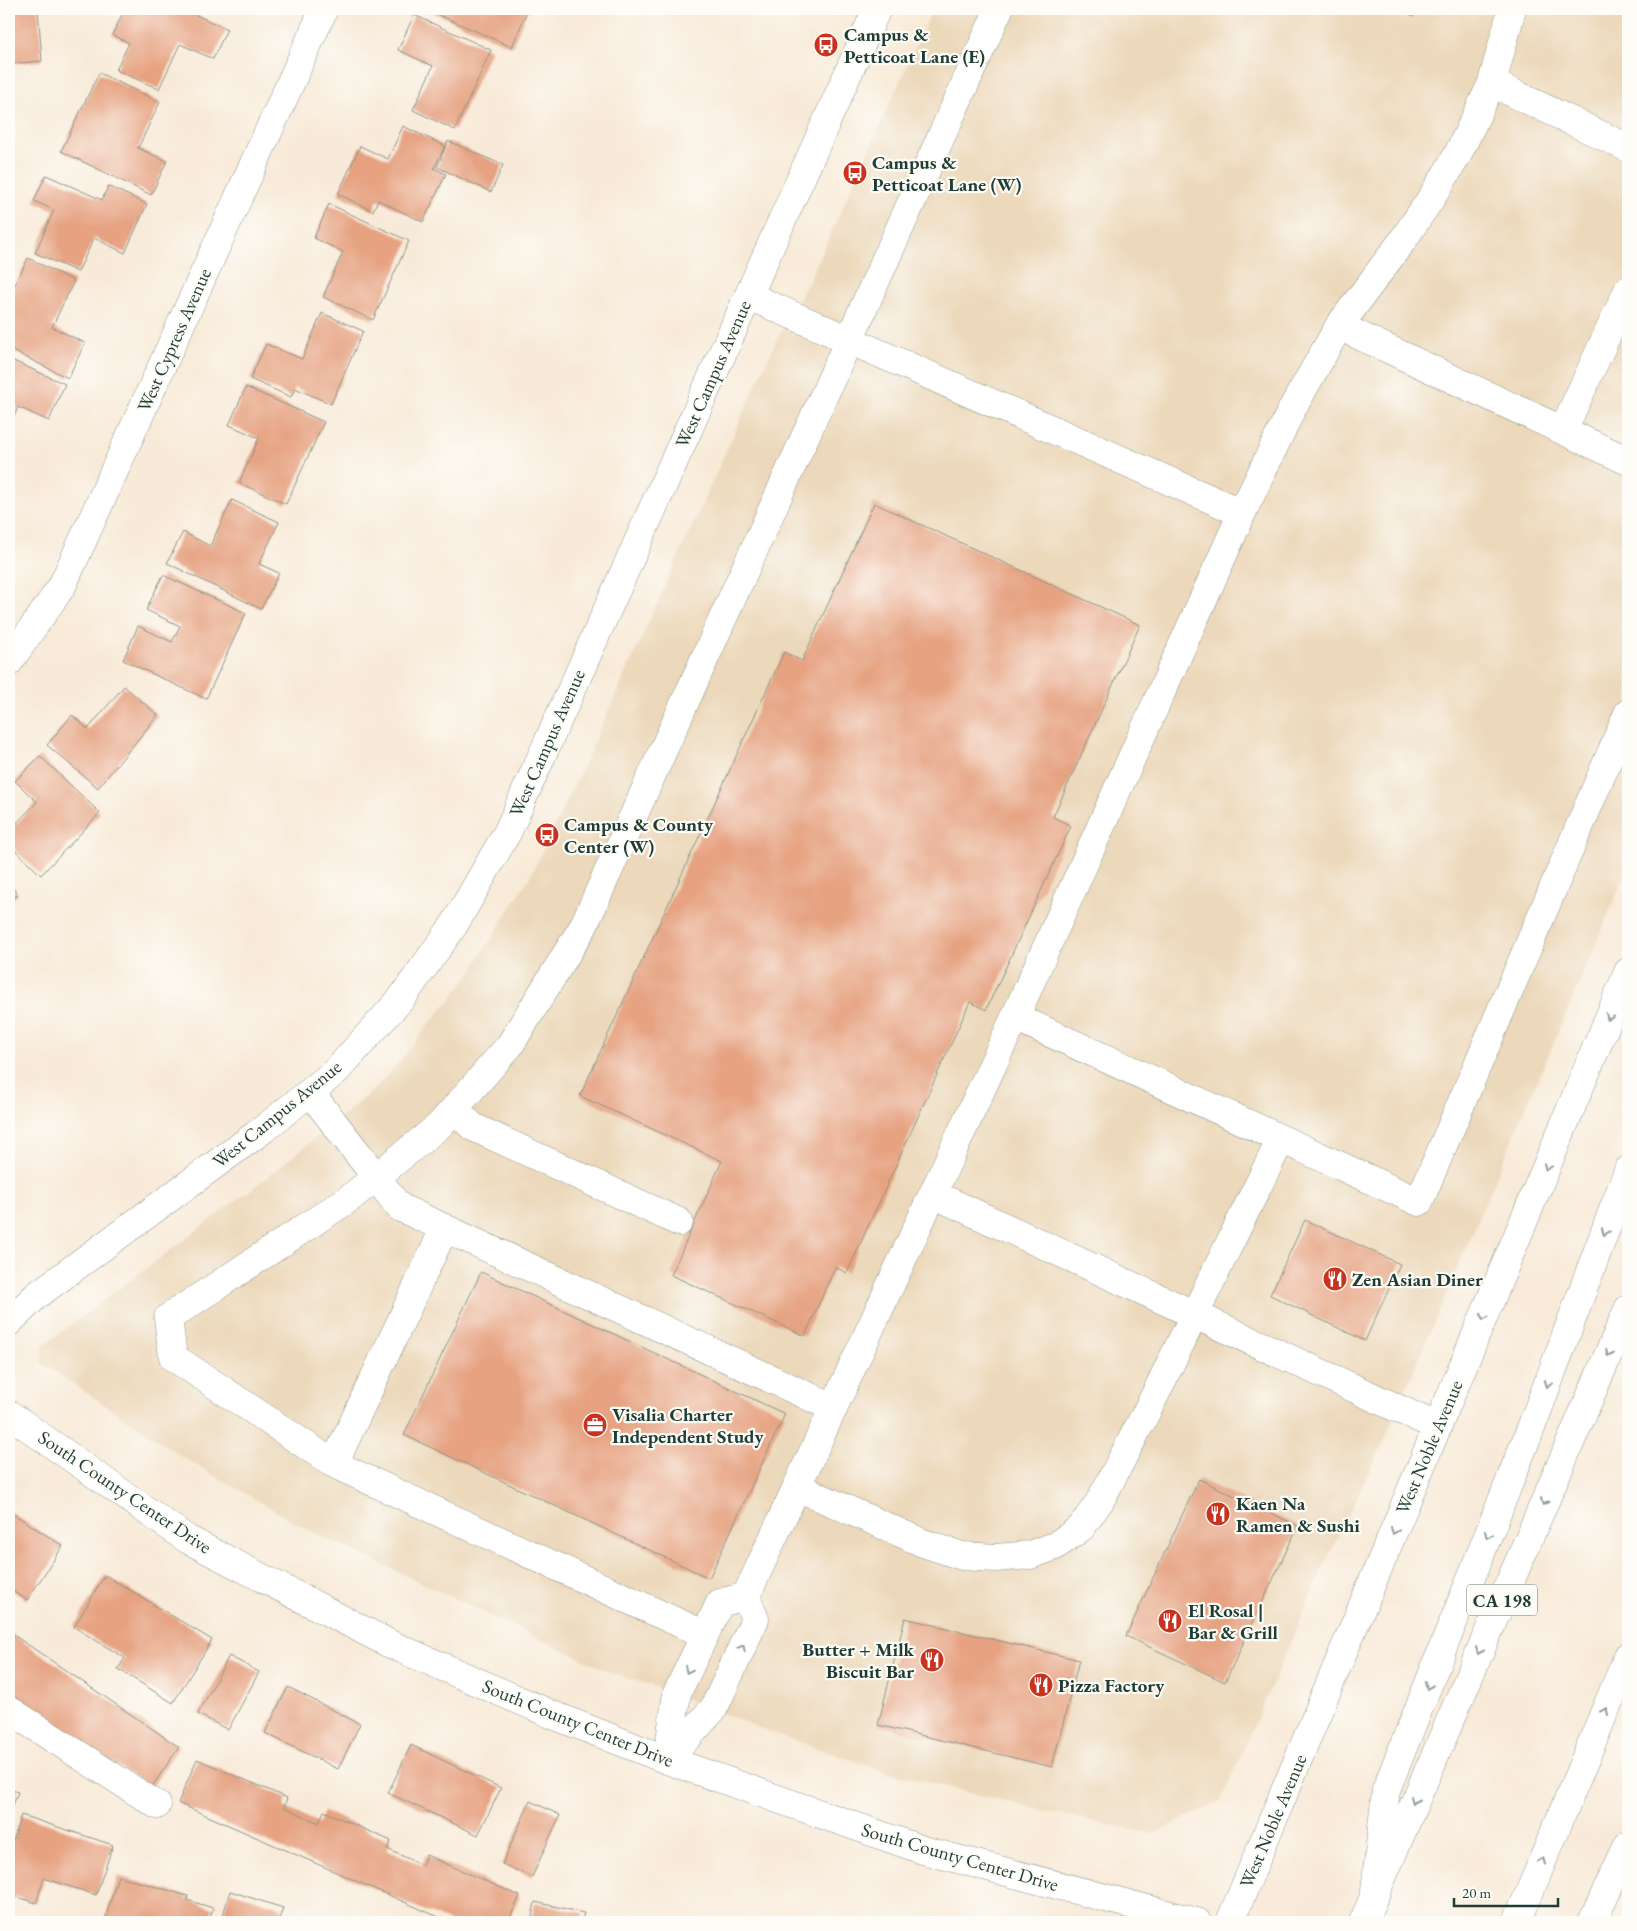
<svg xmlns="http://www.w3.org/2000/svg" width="1637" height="1931" font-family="'EB Garamond',serif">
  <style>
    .built { fill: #ecd8ba }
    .building { fill: #e6a281 }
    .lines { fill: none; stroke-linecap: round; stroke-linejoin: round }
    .minor-casing { stroke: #8c9486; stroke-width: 29 }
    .major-casing { stroke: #8c9486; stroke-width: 29 }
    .highway-casing { stroke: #8c9486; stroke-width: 29 }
    .minor { stroke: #fff; stroke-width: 28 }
    .major { stroke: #fff; stroke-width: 28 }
    .highway { stroke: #fff; stroke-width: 28 }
    .oneway { stroke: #8f9e9a }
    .labels { text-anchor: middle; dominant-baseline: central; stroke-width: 4.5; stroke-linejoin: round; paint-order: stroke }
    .shield { fill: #fdfcf7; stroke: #62766e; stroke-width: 1 }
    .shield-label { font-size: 18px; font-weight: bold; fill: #1f3d34 }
    .poi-label { font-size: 19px; font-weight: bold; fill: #1f3d34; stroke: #fdfcf7; text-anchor: start }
    .street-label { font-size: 19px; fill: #1f3d34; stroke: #fdfcf7 }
  </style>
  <rect width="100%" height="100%" fill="#fdfcf7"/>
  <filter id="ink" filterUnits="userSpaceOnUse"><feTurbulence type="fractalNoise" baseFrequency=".02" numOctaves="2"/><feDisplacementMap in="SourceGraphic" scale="10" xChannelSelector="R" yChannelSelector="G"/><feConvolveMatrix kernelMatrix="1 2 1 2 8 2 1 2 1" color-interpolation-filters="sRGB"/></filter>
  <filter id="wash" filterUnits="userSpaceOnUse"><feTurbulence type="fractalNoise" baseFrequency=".0096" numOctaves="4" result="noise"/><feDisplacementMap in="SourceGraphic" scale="20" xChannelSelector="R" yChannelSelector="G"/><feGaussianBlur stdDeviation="1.12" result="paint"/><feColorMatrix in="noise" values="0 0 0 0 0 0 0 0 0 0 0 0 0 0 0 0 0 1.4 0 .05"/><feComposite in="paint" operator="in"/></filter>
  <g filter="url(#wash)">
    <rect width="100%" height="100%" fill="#f8ead8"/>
    <path class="built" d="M933,9H1628V868L1382,1445L1327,1559L1221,1801L1153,1834L1045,1811L883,1771L770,1732L653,1686L612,1673L305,1528L184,1458L42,1363L43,1346L274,1172L371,1092L399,1062L465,981L532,873L584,765L776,341L807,285Z"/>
    <g id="blocks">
      <path class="building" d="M9,9H38L42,61L9,64Z
        M125,9H183L227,29L213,59L180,44L159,89L116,70L129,43L112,35Z
        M425,9H528L512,47Z
        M1398,9H1417L1414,16Z
        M414,15L491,50L455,130L413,110L433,66L398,50Z
        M99,73L160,102L138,148L167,161L151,195L61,151Z
        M403,126L445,146L434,168L446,174L423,222L378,200L373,211L338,194L360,146L388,159Z
        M448,141L503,165L491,192L437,167Z
        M46,175L102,200L108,186L147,204L125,253L94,238L78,272L35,253L54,210L34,201Z
        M329,204L409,241L373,320L323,297L343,252L314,238Z
        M28,258L74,281L52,327L85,343L68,378L9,349V297Z
        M322,313L363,331L331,404L295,388L291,397L250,379L266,344L302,359Z
        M9,359L65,384L49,421L18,407L9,429Z
        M246,387L324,422L286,504L239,483L259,438L229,425Z
        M232,500L279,522L259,564L279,573L261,609L167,563L183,532L210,546Z
        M874,503L1140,625L1053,817L1071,826L986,1010L970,1002L847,1273L835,1267L805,1336L671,1275L722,1161L580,1096L784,652L802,661Z
        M163,575L246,613L206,699L123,660L138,626L172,642L180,626L146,610Z
        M124,686L158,715L98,788L47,745L72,715L88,729Z
        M40,756L100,813L41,875L9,844V831L37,802L15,781Z
        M9,883L18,895L9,901Z
        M1305,1220L1400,1264L1365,1341L1270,1295Z
        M481,1272L785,1414L709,1578L404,1435Z
        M1199,1479L1298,1526L1225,1682L1126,1636Z
        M9,1511L63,1546L27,1600L9,1589Z
        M105,1575L212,1640L173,1703L118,1669L125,1658L74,1627Z
        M905,1618L1079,1660L1052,1767L878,1725Z
        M9,1632L179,1747L151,1788L9,1693Z
        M229,1656L259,1672L228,1730L198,1714Z
        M288,1687L360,1724L338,1769L265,1733Z
        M411,1745L501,1788L478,1835L388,1793Z
        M197,1759L287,1798L284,1807L319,1823L324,1811L391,1841L387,1849L422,1865L426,1855L520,1896L508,1922H450L178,1803Z
        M9,1789L18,1792L9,1816Z
        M530,1801L560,1815L532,1877L502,1864Z
        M21,1815L113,1845L96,1895L44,1878L36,1903L9,1894V1854Z
        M118,1876L188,1896L187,1900L213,1908L209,1922H115L105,1919Z
        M230,1891L283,1908L278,1922H221Z
        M535,1902L584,1913L582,1919L592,1922H531Z"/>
    </g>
  </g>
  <g filter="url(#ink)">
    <use href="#blocks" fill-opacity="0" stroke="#8c9486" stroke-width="1"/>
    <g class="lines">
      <defs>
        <path id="minor" d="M1492,83L1628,148
          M749,296L1242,513
          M1339,326L1628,461
          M1563,430L1628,290
          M9,662L62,586L324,9
          M1015,1017L1419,1202L1628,713
          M310,1092L376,1177L439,1126L510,1045L583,927L999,9
          M454,1109L473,1127L679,1222
          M933,1194L1438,1427
          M9,1322L37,1295L261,1131L335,1072L401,999L454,925L508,831L877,9
          M9,1414L187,1539L390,1644L553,1715L667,1760L923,1850L1197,1922
          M334,1464L444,1229
          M797,1487L923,1543L962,1556L997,1558L1030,1555L1055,1546L1081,1528L1100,1501L1150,1405L1281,1139
          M705,1635L334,1464L173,1357L168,1318L350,1198L376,1177L399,1207L834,1408
          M9,1710L157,1805
          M667,1760L714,1708L755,1619L746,1596L1015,1017L1242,513L1293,407L1339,326L1403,240L1432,197L1457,156L1492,83L1512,9
          M667,1760L677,1693L720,1603L746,1596"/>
        <path id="major" d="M1230,1922L1628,972"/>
        <path id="highway" d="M1375,1891L1386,1790L1531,1428L1628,1170
          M1363,1922L1628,1309
          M1517,1922L1628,1656
          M1592,1922L1628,1845"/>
      </defs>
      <use href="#minor" class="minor-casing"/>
      <use href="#major" class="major-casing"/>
      <use href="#highway" class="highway-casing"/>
      <use href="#minor" class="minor"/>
      <use href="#major" class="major"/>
      <use href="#highway" class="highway"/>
    </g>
    <defs><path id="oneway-chevron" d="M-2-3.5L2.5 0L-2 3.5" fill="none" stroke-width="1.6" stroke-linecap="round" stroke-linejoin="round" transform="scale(1.25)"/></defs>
    <g class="oneway">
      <use href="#oneway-chevron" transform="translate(1609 1017) rotate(113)"/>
      <use href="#oneway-chevron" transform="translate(1547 1167) rotate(113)"/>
      <use href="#oneway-chevron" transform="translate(1605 1232) rotate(111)"/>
      <use href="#oneway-chevron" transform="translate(1484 1317) rotate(113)"/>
      <use href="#oneway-chevron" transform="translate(1609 1353) rotate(114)"/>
      <use href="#oneway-chevron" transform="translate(1548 1384) rotate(111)"/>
      <use href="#oneway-chevron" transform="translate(1544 1502) rotate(114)"/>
      <use href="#oneway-chevron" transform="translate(1394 1531) rotate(113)"/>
      <use href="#oneway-chevron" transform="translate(1488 1535) rotate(112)"/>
      <use href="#oneway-chevron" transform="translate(742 1648) rotate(-65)"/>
      <use href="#oneway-chevron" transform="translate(1479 1651) rotate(114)"/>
      <use href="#oneway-chevron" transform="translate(688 1670) rotate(116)"/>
      <use href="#oneway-chevron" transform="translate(1428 1686) rotate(112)"/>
      <use href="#oneway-chevron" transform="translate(1605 1711) rotate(-67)"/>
      <use href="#oneway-chevron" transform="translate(1414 1800) rotate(114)"/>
      <use href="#oneway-chevron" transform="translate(1542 1861) rotate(-68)"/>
    </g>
  </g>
  <defs>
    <symbol id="bus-disc" viewBox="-11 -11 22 22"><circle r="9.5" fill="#c8321e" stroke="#fdfcf7"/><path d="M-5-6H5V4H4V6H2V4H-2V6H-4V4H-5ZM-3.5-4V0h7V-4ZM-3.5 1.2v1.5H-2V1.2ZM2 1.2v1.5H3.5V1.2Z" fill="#fff"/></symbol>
    <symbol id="restaurant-disc" viewBox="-11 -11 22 22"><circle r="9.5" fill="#c8321e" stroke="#fdfcf7"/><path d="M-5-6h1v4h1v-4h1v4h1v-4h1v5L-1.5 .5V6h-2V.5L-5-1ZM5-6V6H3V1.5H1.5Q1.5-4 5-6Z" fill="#fff"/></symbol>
    <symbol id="office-disc" viewBox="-11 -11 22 22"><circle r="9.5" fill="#c8321e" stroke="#fdfcf7"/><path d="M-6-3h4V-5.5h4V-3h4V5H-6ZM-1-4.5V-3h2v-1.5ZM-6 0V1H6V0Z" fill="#fff"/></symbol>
  </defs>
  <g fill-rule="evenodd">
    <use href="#bus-disc" x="812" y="31" width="28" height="28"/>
    <use href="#bus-disc" x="841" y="159" width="28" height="28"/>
    <use href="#bus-disc" x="533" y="821" width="28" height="28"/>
    <use href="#restaurant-disc" x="1321" y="1265" width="28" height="28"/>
    <use href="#office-disc" x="581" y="1411" width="28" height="28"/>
    <use href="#restaurant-disc" x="1204" y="1500" width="28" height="28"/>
    <use href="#restaurant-disc" x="1156" y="1607" width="28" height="28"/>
    <use href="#restaurant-disc" x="918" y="1646" width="28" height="28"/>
    <use href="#restaurant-disc" x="1027" y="1671" width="28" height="28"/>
  </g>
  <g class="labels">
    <rect class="shield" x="1467" y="1584.5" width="70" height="31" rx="4"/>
    <g class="shield-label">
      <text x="1502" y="1600">CA 198</text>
    </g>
    <g class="poi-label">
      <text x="844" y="34">Campus &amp;<tspan x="844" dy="22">Petticoat Lane (E)</tspan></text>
      <text x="872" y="162">Campus &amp;<tspan x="872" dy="22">Petticoat Lane (W)</tspan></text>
      <text x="564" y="824">Campus &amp; County<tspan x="564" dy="22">Center (W)</tspan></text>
      <text x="1352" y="1279">Zen Asian Diner</text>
      <text x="612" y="1414">Visalia Charter<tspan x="612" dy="22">Independent Study</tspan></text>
      <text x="1236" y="1503">Kaen Na<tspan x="1236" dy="22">Ramen &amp; Sushi</tspan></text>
      <text x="1188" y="1610">El Rosal |<tspan x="1188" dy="22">Bar &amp; Grill</tspan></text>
      <text x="914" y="1649" text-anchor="end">Butter + Milk<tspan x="914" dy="22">Biscuit Bar</tspan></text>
      <text x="1058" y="1685">Pizza Factory</text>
    </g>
    <g class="street-label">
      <text transform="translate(174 340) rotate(-66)">West Cypress Avenue</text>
      <text transform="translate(713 374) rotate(-66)">West Campus Avenue</text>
      <text transform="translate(547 743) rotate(-66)">West Campus Avenue</text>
      <text transform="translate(277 1114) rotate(-39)">West Campus Avenue</text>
      <text transform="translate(1429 1447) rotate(-67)">West Noble Avenue</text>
      <text transform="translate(125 1492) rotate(34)">South County Center Drive</text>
      <text transform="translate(578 1723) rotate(22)">South County Center Drive</text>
      <text transform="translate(1273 1821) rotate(-67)">West Noble Avenue</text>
      <text transform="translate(960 1857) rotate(16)">South County Center Drive</text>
    </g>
  </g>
  <rect width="1637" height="1931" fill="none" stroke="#fdfcf7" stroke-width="30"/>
  <path d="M1454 1898v8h104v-8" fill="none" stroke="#1f3d34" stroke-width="2.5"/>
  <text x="1462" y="1898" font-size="15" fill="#1f3d34" stroke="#fdfcf7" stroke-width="4" paint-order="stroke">20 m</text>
</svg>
